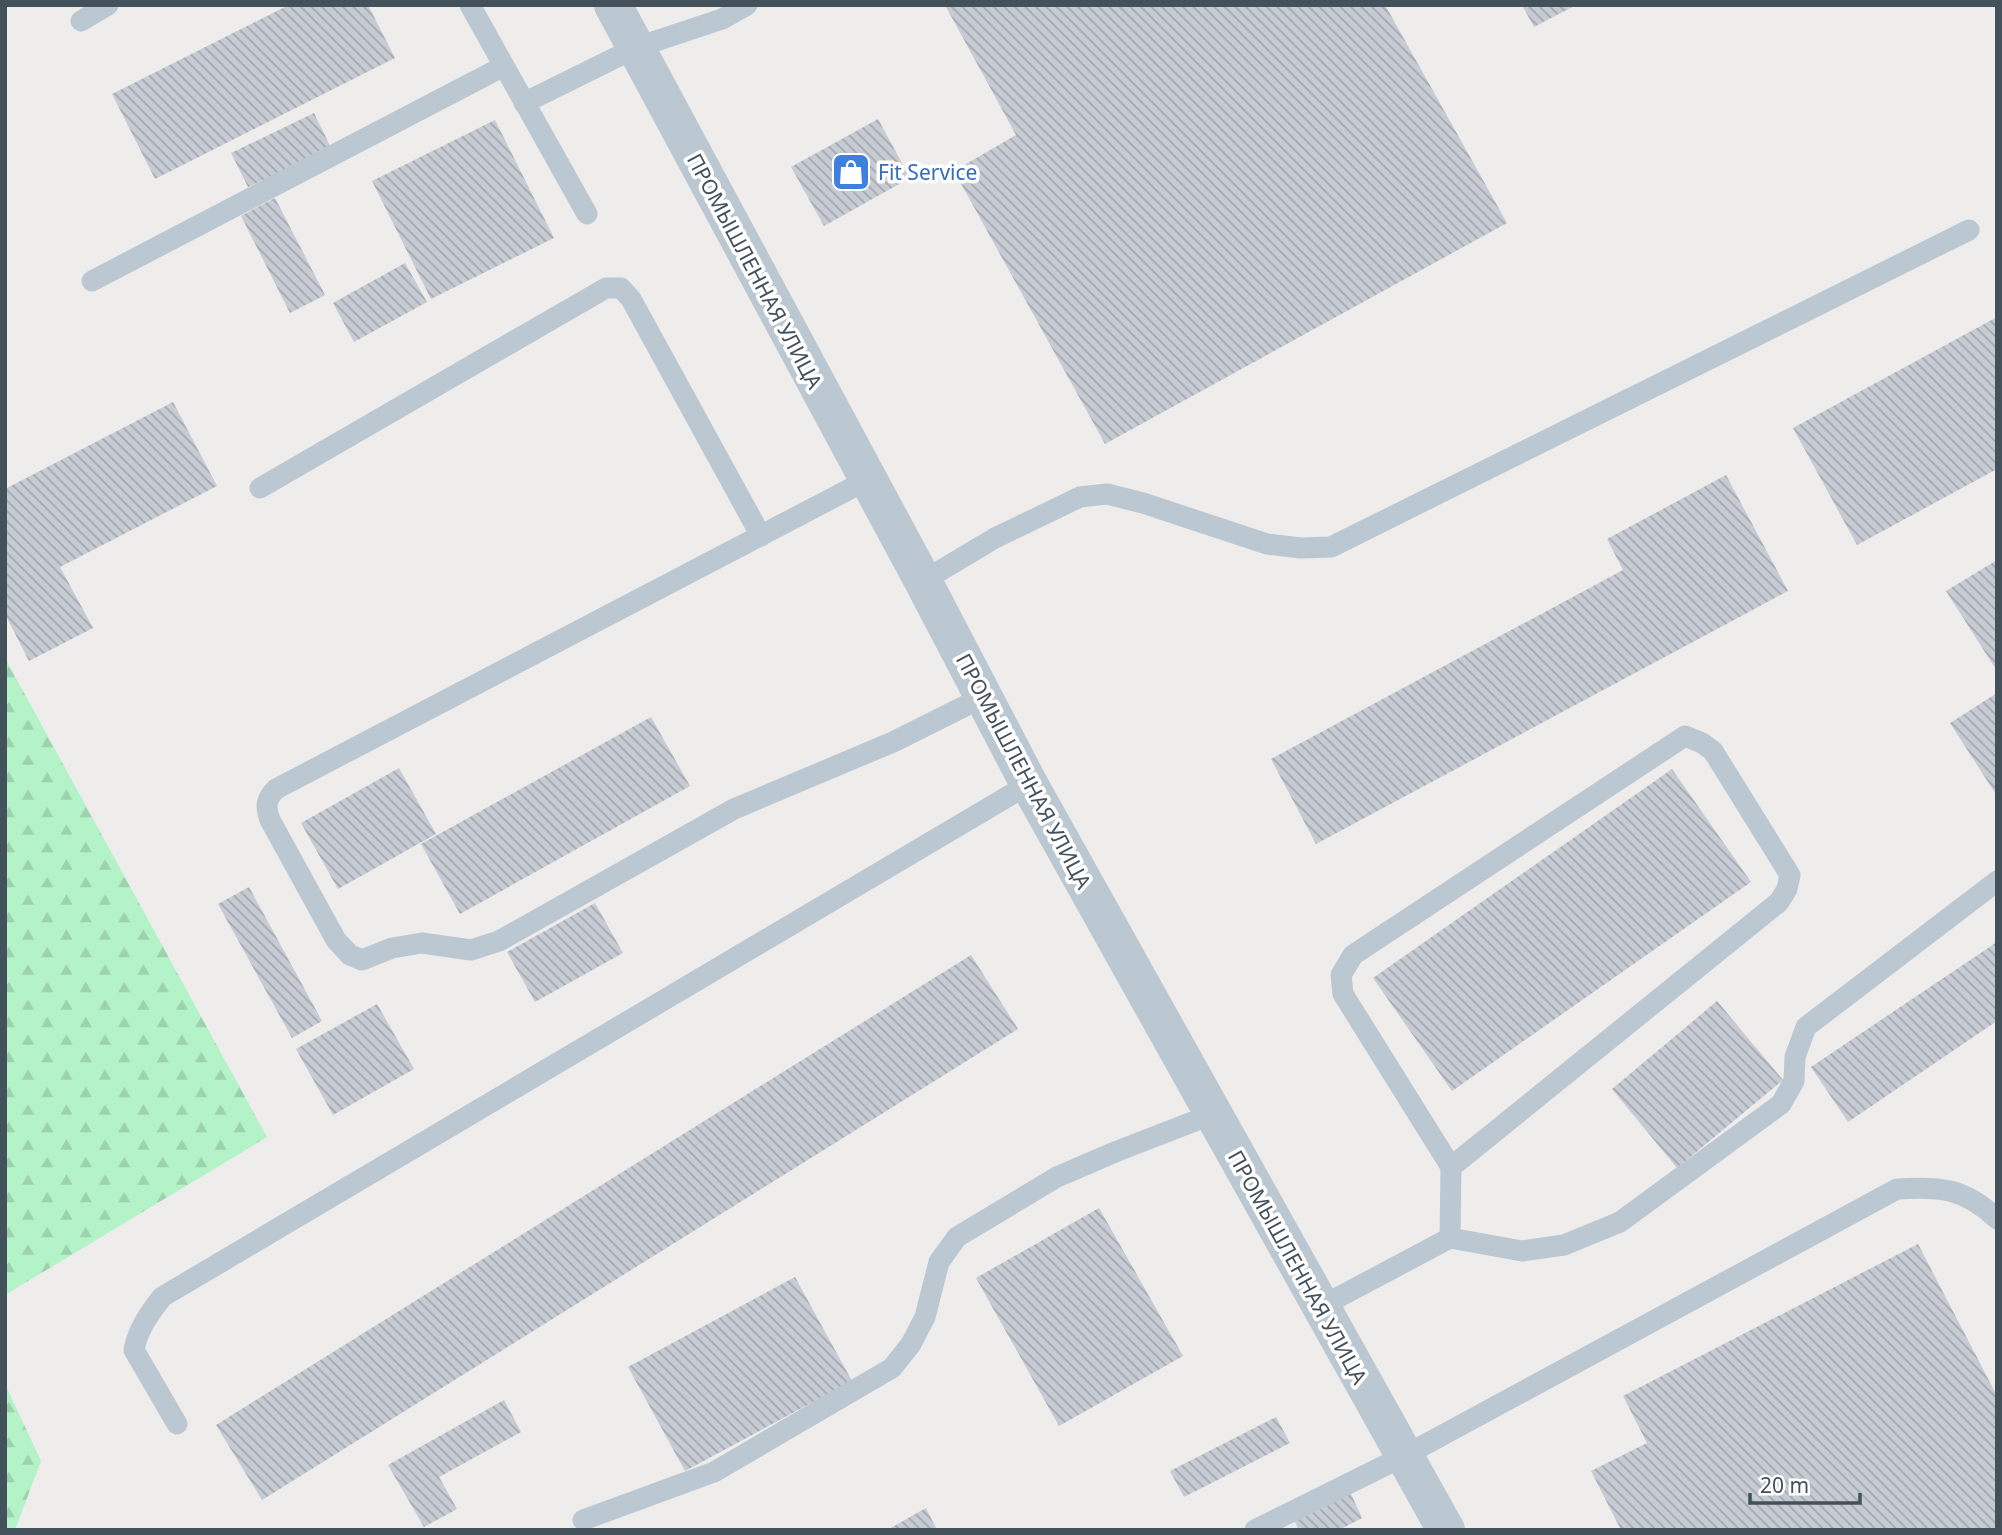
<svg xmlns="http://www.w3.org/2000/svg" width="2002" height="1535" font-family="'Noto Sans',sans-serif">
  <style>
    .forest { fill: url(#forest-firs) }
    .building { fill: url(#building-back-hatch) }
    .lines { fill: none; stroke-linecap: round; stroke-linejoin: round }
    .service { stroke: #bbc8d1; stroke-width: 21 }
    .tertiary { stroke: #bbc8d1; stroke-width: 38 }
    .labels { text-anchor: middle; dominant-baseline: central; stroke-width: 7; stroke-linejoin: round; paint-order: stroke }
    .shop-label { font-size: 21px; fill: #366cbe; stroke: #fff; text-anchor: start }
    .street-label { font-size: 21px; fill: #43515b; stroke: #fff }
  </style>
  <defs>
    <pattern id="forest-firs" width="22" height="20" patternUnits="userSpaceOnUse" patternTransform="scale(1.75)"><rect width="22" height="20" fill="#b4f3c8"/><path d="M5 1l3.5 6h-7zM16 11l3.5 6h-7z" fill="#9cd2ae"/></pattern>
    <pattern id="building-back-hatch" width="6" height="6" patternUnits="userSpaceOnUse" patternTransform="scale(1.75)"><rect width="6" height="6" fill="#c7cbd3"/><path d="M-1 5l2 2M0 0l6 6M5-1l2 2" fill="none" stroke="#a3a7ae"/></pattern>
  </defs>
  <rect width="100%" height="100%" fill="#efecec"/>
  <path class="forest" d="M5,658L267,1137L5,1295Z
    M5,1384L41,1461L15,1530H5Z"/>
  <path class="building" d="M289,5H368L395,58L155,179L112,94Z
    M945,5H1385L1507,223L1105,444L954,171L1016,135Z
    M1522,5H1576L1534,27Z
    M314,113L331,148L248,187L231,153Z
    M878,119L910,178L824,226L791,167Z
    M495,120L554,238L431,299L372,181Z
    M275,198L325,295L290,313L241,216Z
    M405,263L427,302L354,342L333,303Z
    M1997,317V469L1857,545L1793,428Z
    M173,402L217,486L60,567L93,628L29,661L5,614V489Z
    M1726,475L1788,591L1316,844L1271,759L1623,570L1607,539Z
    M1997,560V671L1946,591Z
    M1997,693V796L1950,723Z
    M651,717L690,786L460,914L421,844Z
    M399,768L436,834L338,889L301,823Z
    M1672,769L1751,882L1452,1091L1373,978Z
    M249,887L322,1021L292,1038L218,904Z
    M595,903L623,953L535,1002L507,952Z
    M1997,942V1021L1848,1122L1811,1067Z
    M971,955L1018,1029L262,1500L216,1425Z
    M1717,1001L1783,1080L1677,1168L1612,1089Z
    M377,1004L414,1069L333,1115L296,1049Z
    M1099,1208L1183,1356L1059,1426L976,1278Z
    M1918,1244L1997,1396V1530H1621L1591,1471L1647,1443L1623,1396Z
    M795,1277L852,1381L685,1471L628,1367Z
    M504,1400L521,1432L439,1477L457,1509L424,1527L388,1465Z
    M1276,1417L1290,1443L1184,1497L1170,1471Z
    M1347,1485L1362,1518L1339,1530H1299L1290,1512Z
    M926,1508L937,1530H887Z"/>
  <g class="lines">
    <path class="service" d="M470,5L587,214
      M81,21L108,5
      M524,103L635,48L722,19L747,5
      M92,281L504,66
      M867,480L276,789C266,799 265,806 270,820L336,940L350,955L362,960L392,948L422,943L471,950L499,941L734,809L893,742L983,697
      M260,488L606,288H621L631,299L761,536
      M923,581L995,538L1080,497L1107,494L1143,503L1267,544L1301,548L1331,547L1969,230
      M1450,1238L1451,1167L1343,994L1341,975L1353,955L1685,736L1702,743L1713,751L1790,875L1787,889L1779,902L1451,1167
      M1320,1307L1450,1238L1522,1251L1564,1245L1620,1222L1781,1104L1794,1081L1795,1057L1806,1027L1997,881
      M177,1424L134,1350C138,1329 149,1314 162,1297L1029,784
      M583,1520L714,1472L892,1368L911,1344L925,1317L939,1262L957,1237L1057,1177L1115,1152L1213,1114
      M1255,1530L1404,1456L1897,1189C1939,1186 1965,1188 1997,1219"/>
    <path class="tertiary" d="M613,5L923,581L1029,784L1446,1530"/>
  </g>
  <defs>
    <symbol id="shop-square" viewBox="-11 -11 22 22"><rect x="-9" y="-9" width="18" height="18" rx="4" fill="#3f7fe0" stroke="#fff"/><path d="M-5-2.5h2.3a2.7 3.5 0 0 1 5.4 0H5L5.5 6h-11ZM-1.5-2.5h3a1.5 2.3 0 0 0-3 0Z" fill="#fff"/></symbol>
  </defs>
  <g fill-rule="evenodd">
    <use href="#shop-square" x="829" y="150" width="44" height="44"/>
  </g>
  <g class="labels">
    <g class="shop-label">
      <text x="878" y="172">Fit Service</text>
    </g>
    <g class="street-label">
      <text transform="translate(755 271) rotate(62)">ПРОМЫШЛЕННАЯ УЛИЦА</text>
      <text transform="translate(1024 771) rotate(62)">ПРОМЫШЛЕННАЯ УЛИЦА</text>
      <text transform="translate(1298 1267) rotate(61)">ПРОМЫШЛЕННАЯ УЛИЦА</text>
    </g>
  </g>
  <rect width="2002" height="1535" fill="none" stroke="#43515b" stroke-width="14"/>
  <path d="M1750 1493v10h110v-10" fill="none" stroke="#43515b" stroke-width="3.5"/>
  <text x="1760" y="1493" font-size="21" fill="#43515b" stroke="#ffffff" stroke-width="5" paint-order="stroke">20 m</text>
</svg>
